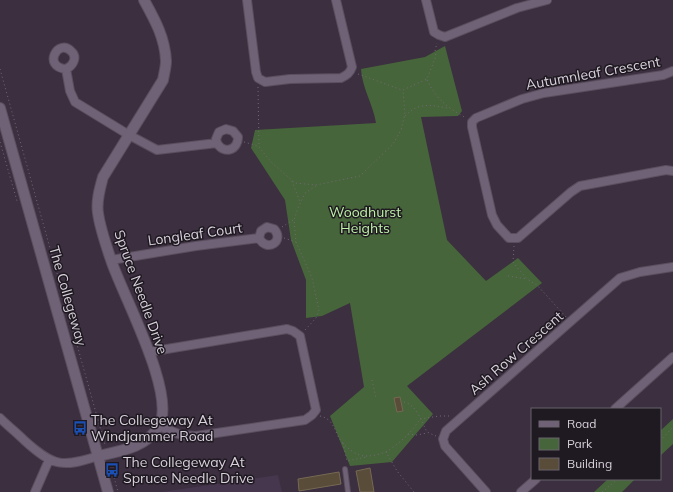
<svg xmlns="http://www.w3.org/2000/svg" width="673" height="492" font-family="Mulish,sans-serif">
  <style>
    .built { fill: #46364e }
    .green { fill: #47653a }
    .building { fill: #594d39; stroke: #756954 }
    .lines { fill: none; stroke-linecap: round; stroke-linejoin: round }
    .service-casing { stroke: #594e5d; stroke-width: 6 }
    .minor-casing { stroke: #594e5d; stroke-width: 10 }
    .tertiary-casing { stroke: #594e5d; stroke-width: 12 }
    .path { stroke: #726877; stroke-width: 1; stroke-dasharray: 1 3; stroke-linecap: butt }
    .service { stroke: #706276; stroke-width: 4 }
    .minor { stroke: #706276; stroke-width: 8 }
    .tertiary { stroke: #706276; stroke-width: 10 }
    .labels { text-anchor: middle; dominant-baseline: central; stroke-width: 3; stroke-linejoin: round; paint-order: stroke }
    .street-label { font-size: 14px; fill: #d8d1dc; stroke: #1f1921 }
    .park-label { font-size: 14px; fill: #bdf2a7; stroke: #1f1921 }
    .poi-label { font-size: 14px; fill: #d8d1dc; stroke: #1f1921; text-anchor: start }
  </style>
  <rect width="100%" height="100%" fill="#3b2f40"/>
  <path class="built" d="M278,475L282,492H161Z"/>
  <path class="green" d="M445,46L462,111L458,116L421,117L447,240L486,281L518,258L542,283L407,386L433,414L392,462L350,466L330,416L364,387L350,303L322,316L306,318V280L291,240L285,200L251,148L255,130L376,123C373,104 362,88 361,69L425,57Z
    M673,419V444L660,456V431Z
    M608,479H635L622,492H594Z"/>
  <path class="building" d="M400,397L403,411L397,412L394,398Z
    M370,468L374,492H360L356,471Z
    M339,472L341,484L299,491L298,479Z"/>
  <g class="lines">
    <defs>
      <path id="service" d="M345,469L348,492"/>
      <path id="minor" d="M247,0L256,72L258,78L265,82L290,79L341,78C347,75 350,73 352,67L336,0
        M426,0L434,32L439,35L445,37L517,8L547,0
        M66,69C73,66 78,57 71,51C58,38 42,67 66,69L70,91L75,102L129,135L157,150L217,143C224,155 238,150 238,137L233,131L226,129L219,132L216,139L217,143
        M673,71L663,75L544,93L522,99L476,118L472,122V127L492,215L497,225L509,238H518L571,192L580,186L666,170L673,171
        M111,260L196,246L259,238C267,253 285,241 274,229L267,227L261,231L259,238
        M149,352L287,329L293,331L300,336L316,410L312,415L305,420L196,436L181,435L159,426
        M615,409L673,357
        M0,418C8,426 17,433 25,441C53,466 62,468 98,456
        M35,492L49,460
        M486,492L445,446L443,439L446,431L620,278L640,272L673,267
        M521,492L536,479"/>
      <path id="tertiary" d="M0,108L108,492
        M98,456C120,451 146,448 159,426C177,394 122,294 111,260C106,245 100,228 98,213C96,201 100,188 103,177L163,80C164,74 166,67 166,61C165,38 155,20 144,0"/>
    </defs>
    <use href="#service" class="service-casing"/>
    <use href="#minor" class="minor-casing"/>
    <use href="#tertiary" class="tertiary-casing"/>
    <path class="path" d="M0,69L105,445
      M358,74L402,90
      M427,80C437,100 447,107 466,118
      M258,87L259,147L271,162L295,183L316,185L360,176L393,144L401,130L405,114L403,90L427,79L436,56L435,51L437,43
      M405,116C418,102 431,105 447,108
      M0,142L17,201
      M244,142L258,146
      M292,181L300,202
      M282,227L293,220
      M284,238L296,242
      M514,246L513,262L516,266L527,279L537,285L566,317
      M508,276L527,279
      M305,330L316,318L319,310L312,278L296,242L294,220L298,208L305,193L316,186
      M372,380L376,398
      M404,402C417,405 421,421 427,432L436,436
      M320,416C333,419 334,429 339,438C345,447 357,457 367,456C373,456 380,454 386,452L397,471L414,492
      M408,434L417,435L427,433
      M660,441L673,427
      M343,443L347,461L366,457
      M386,452C399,444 412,432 420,419L439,416H450
      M110,462L118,492
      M602,492L618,479"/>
    <use href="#service" class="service"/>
    <use href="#minor" class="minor"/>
    <use href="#tertiary" class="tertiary"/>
  </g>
  <defs>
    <symbol id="bus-bare" viewBox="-9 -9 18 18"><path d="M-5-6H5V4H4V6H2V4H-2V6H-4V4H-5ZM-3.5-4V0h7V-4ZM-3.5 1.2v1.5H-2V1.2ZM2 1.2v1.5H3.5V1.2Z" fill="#1a4fb4" stroke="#1f1921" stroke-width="2.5" paint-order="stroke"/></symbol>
  </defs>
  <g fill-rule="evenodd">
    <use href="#bus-bare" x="70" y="418" width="20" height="20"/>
    <use href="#bus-bare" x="102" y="460" width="20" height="20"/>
  </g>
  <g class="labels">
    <g class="street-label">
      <text transform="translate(593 73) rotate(-10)">Autumnleaf Crescent</text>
      <text transform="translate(195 234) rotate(-8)">Longleaf Court</text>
      <text transform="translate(141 292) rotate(70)">Spruce Needle Drive</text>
      <text transform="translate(68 296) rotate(74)">The Collegeway</text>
      <text transform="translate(516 353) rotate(-41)">Ash Row Crescent</text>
    </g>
    <g class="park-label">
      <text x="365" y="212">Woodhurst<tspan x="365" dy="16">Heights</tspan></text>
    </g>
    <g class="poi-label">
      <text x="91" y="420">The Collegeway At<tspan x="91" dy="16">Windjammer Road</tspan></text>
      <text x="123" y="462">The Collegeway At<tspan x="123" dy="16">Spruce Needle Drive</tspan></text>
    </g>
  </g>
  <rect x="531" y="408" width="130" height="72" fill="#1f1921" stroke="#69636c"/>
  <rect x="539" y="421" width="20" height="6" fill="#706276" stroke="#69636c"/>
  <text x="567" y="428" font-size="12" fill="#d8d1dc">Road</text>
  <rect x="539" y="438" width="20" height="12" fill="#47653a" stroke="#69636c"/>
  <text x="567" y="448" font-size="12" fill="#d8d1dc">Park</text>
  <rect x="539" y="458" width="20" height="12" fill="#594d39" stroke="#69636c"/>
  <text x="567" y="468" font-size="12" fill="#d8d1dc">Building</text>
</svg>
